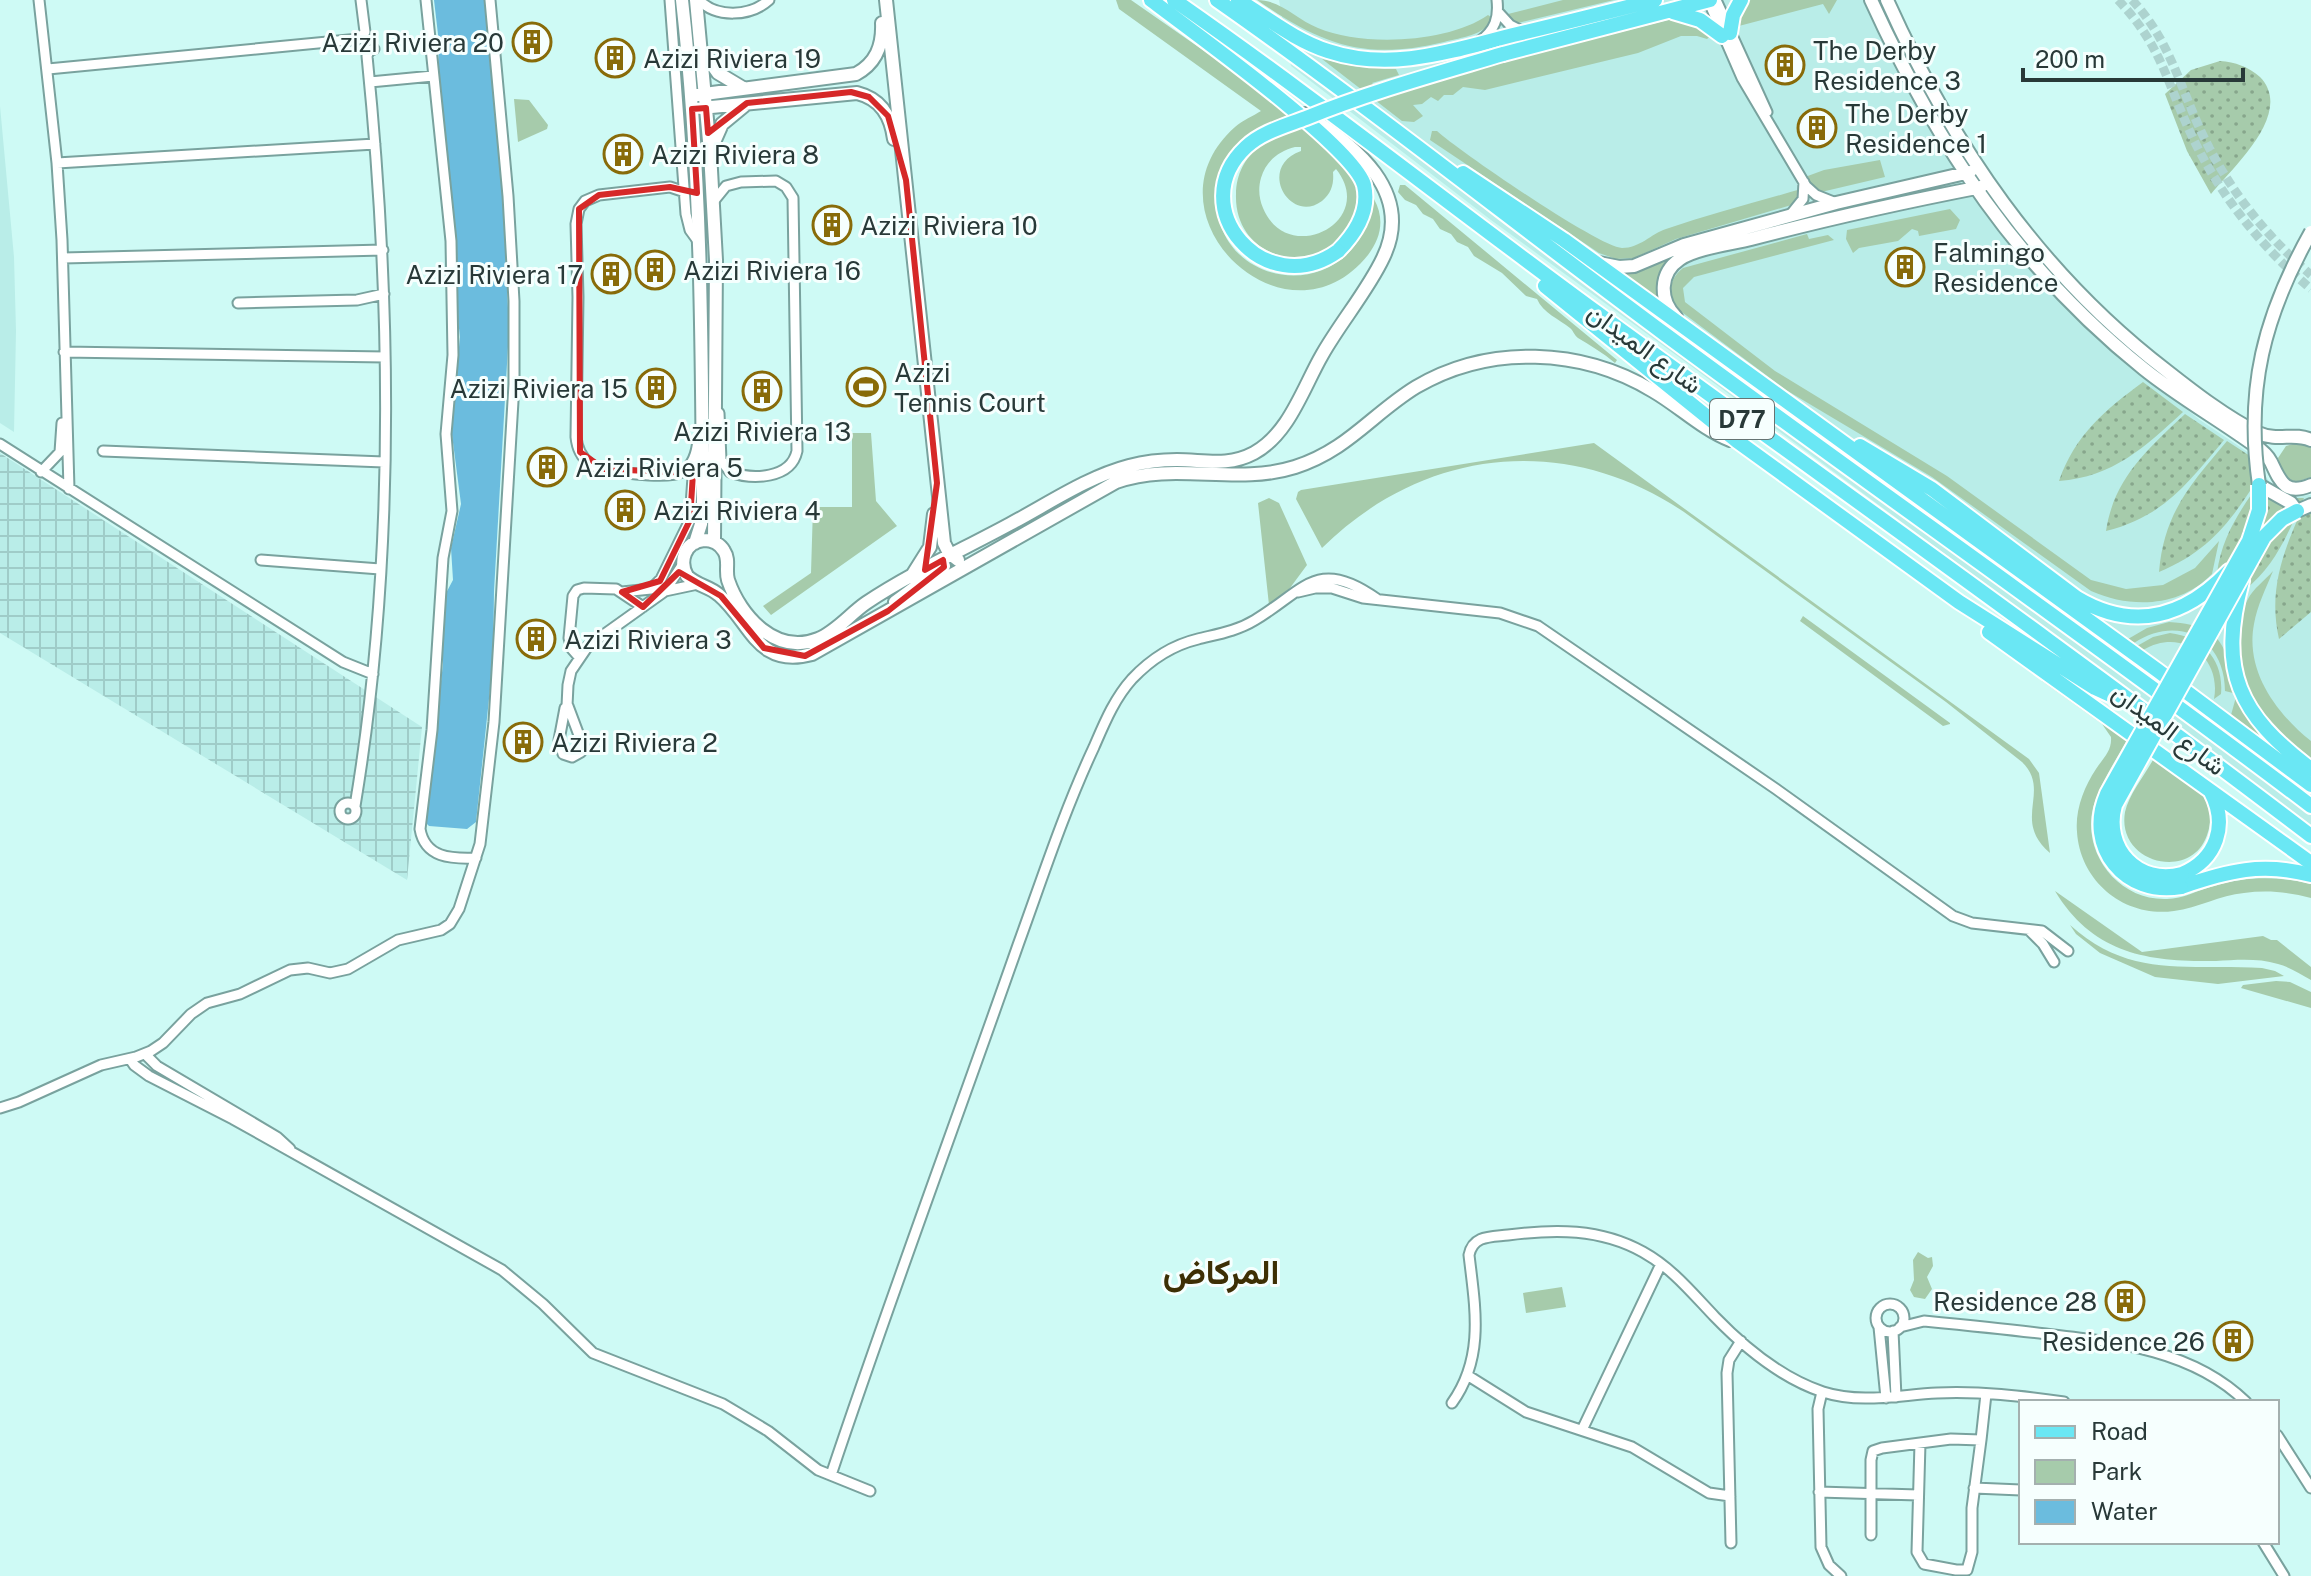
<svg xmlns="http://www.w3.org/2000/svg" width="2311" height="1576" font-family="'Public Sans',Vazirmatn,sans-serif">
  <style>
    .built { fill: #b9ede8 }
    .industrial { fill: url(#industrial-grid) }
    .grass { fill: url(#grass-dots) }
    .green { fill: #a6cbab; fill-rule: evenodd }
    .water { fill: #6bbcde }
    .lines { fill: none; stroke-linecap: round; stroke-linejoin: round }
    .street-tunnel { stroke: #add3cf; stroke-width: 9; stroke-dasharray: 9 4.5; stroke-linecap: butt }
    .street-casing { stroke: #79a29e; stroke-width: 13 }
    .secondary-casing { stroke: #79a29e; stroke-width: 16 }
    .primary-casing { stroke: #fff; stroke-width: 18 }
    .street { stroke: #fff; stroke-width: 9 }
    .secondary { stroke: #fff; stroke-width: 12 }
    .primary { stroke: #6ae7f4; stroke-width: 14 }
    .secondary-bridge-casing { stroke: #79a29e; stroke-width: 16; stroke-linecap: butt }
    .primary-bridge-casing { stroke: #fff; stroke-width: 18; stroke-linecap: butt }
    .secondary-bridge { stroke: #fff; stroke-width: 12 }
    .primary-bridge { stroke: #6ae7f4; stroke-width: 14 }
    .marked { fill: none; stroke: #d62828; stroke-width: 6; stroke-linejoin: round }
    .labels { text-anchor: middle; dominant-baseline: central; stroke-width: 6; stroke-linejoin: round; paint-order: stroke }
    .shield { fill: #f6fffe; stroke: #667473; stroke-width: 2 }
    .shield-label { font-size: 24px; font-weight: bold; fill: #283938 }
    .poi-label { font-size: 26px; fill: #283938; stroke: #f6fffe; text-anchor: start }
    .street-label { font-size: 26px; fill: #283938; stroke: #f6fffe }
    .district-label { font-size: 34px; font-weight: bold; fill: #3d2f05; stroke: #f6fffe }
  </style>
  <defs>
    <pattern id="industrial-grid" width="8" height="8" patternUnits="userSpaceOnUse" patternTransform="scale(2)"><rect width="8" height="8" fill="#b9ede8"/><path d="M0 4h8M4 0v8" fill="none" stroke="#9fccc8"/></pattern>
    <pattern id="grass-dots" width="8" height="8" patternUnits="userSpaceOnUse" patternTransform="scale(2)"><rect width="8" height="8" fill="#a6cbab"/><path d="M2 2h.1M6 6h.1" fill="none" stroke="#87a68c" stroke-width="1.8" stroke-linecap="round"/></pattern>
  </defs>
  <rect width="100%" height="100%" fill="#cefaf5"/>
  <path class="built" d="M1279,0H1869L1894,56L2046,285L2105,344L2200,420L2252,455L2272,486L2295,496L2311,495V825L1691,366L1491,220L1291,66Z
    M0,106L14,257L16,331L14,432L0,423Z"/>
  <path class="industrial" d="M0,453L422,727L407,880L0,633Z"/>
  <path class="grass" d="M2220,61C2235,62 2249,67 2260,77C2295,113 2232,168 2211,194L2187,151L2165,94L2191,70Z
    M2143,382L2183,412C2145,447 2113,477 2059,481C2075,435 2105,410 2143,382Z
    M2185,414L2224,440C2188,483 2163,517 2106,531C2114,478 2148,449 2185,414Z
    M2227,441L2250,456L2261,474C2231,521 2211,550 2159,572C2164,513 2190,485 2227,441Z
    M2263,478C2273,491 2287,499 2304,498C2288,533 2276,565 2245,590L2217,573C2222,535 2241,509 2263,478Z
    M2311,497V612L2279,639C2267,586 2286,545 2307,498Z"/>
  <path class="green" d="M1116,0H1131L1220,62L1290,114C1275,121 1259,126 1246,136C1230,149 1219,169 1217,189C1207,290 1355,314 1374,199C1385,219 1381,238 1368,255C1286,357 1137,214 1235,127C1243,120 1253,116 1261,111L1119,9Z
    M1257,0C1281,0 1296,19 1318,28C1362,47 1448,43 1488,15L1494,19C1482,36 1463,37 1444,42C1365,61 1322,45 1257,0Z
    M1563,0H1614L1514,24L1504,15Z
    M1751,0H1837L1829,14L1823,4L1735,27L1744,2Z
    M1672,19H1683L1714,33L1707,39L1697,36H1681L1638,53L1485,90L1463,87L1453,95H1444L1438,101L1431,97L1422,104L1413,105L1423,116L1414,122L1402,121L1322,59L1358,67L1396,69L1399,75L1372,83L1386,97L1522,57Z
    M514,99L529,100L548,125L547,129L518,142Z
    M1305,127L1358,179C1366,285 1233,278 1236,194C1236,175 1245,157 1260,146C1273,137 1290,132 1305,127ZM1295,147H1301V151C1256,167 1290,225 1322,201C1332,193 1334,183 1333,172L1336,169C1378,221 1288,268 1263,208C1259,199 1258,188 1261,178C1266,161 1279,151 1295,147Z
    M1432,131H1437C1459,151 1600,248 1622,248C1640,248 1651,234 1666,229C1710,214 1757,202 1801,189L1798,203L1676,239L1634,258L1616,259L1599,253L1430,140Z
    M1880,160L1885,177L1817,193L1805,177L1824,170Z
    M1400,185H1405L1617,360L1615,363C1603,353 1590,345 1578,338C1574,335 1573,330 1570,328C1559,319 1543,313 1537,299L1526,296L1502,273L1474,256L1468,247L1457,242L1451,234L1440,229L1433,219L1423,214L1416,205L1405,200L1398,192Z
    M1950,209L1960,220L1956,229L1919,236L1918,231L1912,229L1898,241L1859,248L1853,253L1846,239L1847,230Z
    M1807,234L1809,239L1828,235L1834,240L1694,277L1683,288L1685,302L1775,371L1947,476L2091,580L2126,589L2163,585L2195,568L2219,541L2212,574C2180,607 2132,609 2091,591L1932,477L1786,390L1679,310C1667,296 1668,280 1683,268Z
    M1672,256C1658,270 1653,284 1659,303L1614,273Z
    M852,433H871L876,501L897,526L771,615L763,606L811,573L813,507H852Z
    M2300,442L2311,448V477L2296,482L2283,476L2278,458L2286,446Z
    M1594,443L2029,759L2039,773L2050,853C2011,820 2052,791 2022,762L1946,702L1684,512C1565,432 1423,448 1322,548L1296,499L1298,492L1301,490Z
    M1269,498L1279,503L1307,565L1290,588L1269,605L1258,503Z
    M2273,571C2266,588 2257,606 2254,624C2245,671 2276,713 2311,741V758C2268,725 2234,688 2241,629C2242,619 2243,607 2248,599C2253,589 2265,580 2273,571Z
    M1803,616L1950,723V724L1943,726L1800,621Z
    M2169,622C2235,626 2223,658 2241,704C2246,718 2256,730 2265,741L2231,715L2236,697L2233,693L2225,691C2225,638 2178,614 2134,643L2128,639L2147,628Z
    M2170,633C2203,637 2224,660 2221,694L2214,699C2222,656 2181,627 2143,650L2137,646L2153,637Z
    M2044,677L2129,736C2117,759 2100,783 2093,808C2082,854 2119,901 2167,899C2183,899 2198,890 2214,886C2246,876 2279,876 2311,884V898C2289,892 2267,890 2244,893C2220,895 2198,908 2174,911C2124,918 2080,881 2077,832C2075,810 2084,787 2096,769C2104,757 2112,751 2111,737L2102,724L2042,681Z
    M2154,758C2170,769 2192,781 2203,796C2210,807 2212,820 2208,832C2194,883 2116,864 2125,812C2129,794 2145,775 2154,758Z
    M2055,891L2142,952L2263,936L2271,940H2277L2311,967V980C2300,974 2290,967 2278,964C2258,958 2236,960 2216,961C2148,962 2093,954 2055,891Z
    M2070,925C2131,980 2188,963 2262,968L2275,971L2284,976L2218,984L2155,977L2100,953L2076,934Z
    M2276,981L2290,982L2311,992V1008L2241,988L2243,985Z
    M1918,1252L1928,1258L1932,1257L1933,1266L1927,1277L1932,1289L1925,1299L1914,1297L1910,1290L1914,1280L1913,1260Z
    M1562,1287L1566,1307L1526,1313L1523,1293Z"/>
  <path class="water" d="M434,0H486L501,160L509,329L494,591L493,661L476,822L467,829L429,826L425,822L443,664L441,614L445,595L453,580L451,548L461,504L451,427L460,337L455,293V225L442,148L437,90L439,43Z"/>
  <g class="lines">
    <path class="street-tunnel" d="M2118,0C2161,45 2166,80 2191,134C2219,194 2260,246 2311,289
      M2132,0C2168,38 2179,83 2200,129C2226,186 2264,234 2311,275"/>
    <defs>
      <path id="street" d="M39,0L57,163L62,240L69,489
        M426,0L451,241L453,355L446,434L452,511L443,558L432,730L420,829C425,858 451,859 476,858
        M670,0L686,214L690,230L698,241
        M699,0C716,18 750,17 769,0
        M1708,0L1742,78L1806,186L1816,195L1836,203
        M1716,0L1767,112
        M1499,13L1510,25L1524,32
        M1480,41C1495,30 1499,18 1497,0
        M48,69L359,39L365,32L361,0
        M370,82L433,76
        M57,163L375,144
        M685,192L670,187L599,195L585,201L579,209L576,224L578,297L576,437C577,448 581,457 590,464C603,473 669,479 682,472C694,465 697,452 698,439
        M713,202L726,186L741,182L776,181L786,187L793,198L797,451C791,479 753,480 730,472L721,460L719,413
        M1791,214L1803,199L1804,182
        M63,258L383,250
        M238,303L357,300L384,294
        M64,352L385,357
        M0,444L343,662L373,674
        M103,451L384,462
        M41,472L60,452L62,423
        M261,560L380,569
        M665,591L683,564
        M622,592L651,589L661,579L690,520L693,477L690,465
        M1298,592L1315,588H1332L1363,598L1500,613L1538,626L1776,789L1953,916L1972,923L2042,931L2068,951
        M579,657L572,649L569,638L573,596L577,590L584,588L616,589L643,607
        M567,706L568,685L571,671L588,646L665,591L698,584
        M568,706L583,746L581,752L572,757L563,754L559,740L565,708Z
        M340 811a8 8 0 1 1 16 0a8 8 0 1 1-16 0Z
        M355,806C396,560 392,305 367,56L369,51L374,49
        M2029,930L2043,944L2054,962
        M145,1054L157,1066L277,1137L290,1149
        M130,1059L134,1065L149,1076L233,1119L502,1270L543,1304L593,1353L723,1404L768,1431L818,1470L870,1491
        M0,1108L19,1102L101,1065L136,1057L151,1051L163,1043L191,1014L207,1003L240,994L290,970L308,968L330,973L348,969L398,940L441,930L450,924L459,909L480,844L494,722L514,384V301L508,196L490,0
        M1876 1318a14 14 0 1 1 28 0a14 14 0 1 1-28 0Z
        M1879,1327L1886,1398
        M1900,1327L1924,1321C1965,1325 2006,1329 2046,1334C2116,1342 2193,1350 2246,1402
        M1893,1331L1896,1397
        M1467,1375L1526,1412L1632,1447L1709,1493L1730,1496
        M1822,1392L1818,1409L1821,1547L1829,1565L1841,1576
        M1452,1403C1485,1357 1475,1307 1469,1255C1473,1235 1491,1237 1508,1235C1554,1229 1600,1228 1643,1252C1672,1268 1692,1293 1715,1317C1745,1348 1781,1378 1823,1392C1861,1404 1898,1395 1937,1393C1980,1391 2022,1396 2064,1402
        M1582,1430L1661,1264
        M2277,1435L2311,1488
        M1981,1440L1986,1394
        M831,1475C890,1298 956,1122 1018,945C1042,879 1064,811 1094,747C1104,724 1114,699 1132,679C1150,660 1173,645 1198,639C1218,634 1237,631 1255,620C1304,591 1317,556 1377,599
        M1974,1488L2021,1490
        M1819,1492L1918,1495
        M1871,1535V1460L1873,1451L1882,1448L1951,1439L1981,1440L1972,1508V1552L1967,1570H1956L1924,1564L1917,1552L1920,1443
        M2263,1542L2284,1576
        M1731,1543L1727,1373L1729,1360L1741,1341"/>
      <path id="secondary" d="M682,0C701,167 702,336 703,505L701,524L695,543
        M696,0L710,152L716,260L714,542
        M886,0L944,543L949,553L958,560
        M1871,0C1937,145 2019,269 2144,369C2179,397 2218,419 2254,445C2260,449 2268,456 2271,462C2280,481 2285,496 2311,485
        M1887,0C1952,145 2040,274 2167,371C2195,393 2226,417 2258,433C2278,442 2294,432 2311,440
        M704,53L718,73L743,88
        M697,95L856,74C876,63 883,46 882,23
        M701,108L857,93C881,99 891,116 894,139
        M1305,114C1355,145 1415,192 1383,258C1368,290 1340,323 1322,355C1303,388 1289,434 1254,453C1228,467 1204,460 1177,460C1161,460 1144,462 1129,466C1087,477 1048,504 1010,524C962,550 911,573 866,603C850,614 836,632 818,639C776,656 740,616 728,580C725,570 730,560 724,551C720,544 712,540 704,540C684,542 679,562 687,576C697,586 709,586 719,595C751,622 757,669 812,654L1116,482C1175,461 1235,486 1295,467C1348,450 1372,414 1416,387C1489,344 1582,348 1653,391C1679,406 1702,429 1730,440
        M711,149L722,124L745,105
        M1599,263L1619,267L1634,266L1684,245L1836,203L1970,172
        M1676,317C1659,300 1659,273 1680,259C1697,248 1731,244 1751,239C1827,219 1904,202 1981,187
        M2259,485L2291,503L2297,511L2311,505
        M913,574L930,547L934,514
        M895,602L944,566"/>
      <path id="primary" d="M1151,0C1190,30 1353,146 1364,185C1370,211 1355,234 1338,251
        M1174,0C1318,100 1455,209 1596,312C1835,486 2076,657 2311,836
        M1217,0C1370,107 1516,224 1666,335C1880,493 2099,645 2311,806
        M1238,0C1268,18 1294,40 1328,51C1391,72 1451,51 1513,35C1560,24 1608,12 1655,0
        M1673,12L1700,20L1722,36
        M1730,33L1733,15L1741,0
        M1503,54L1710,0
        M1463,173L1564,240L2157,670L2311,785
        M1545,286L1737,441L1959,602L2095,688L2121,700
        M1860,446L1932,489L2077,598C2134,632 2185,617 2229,571
        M2242,581C2218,671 2238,714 2311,769
        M1989,632L2311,863
        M2182,874C2217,859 2228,825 2211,792
        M2181,887C2228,871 2262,862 2311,875"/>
    </defs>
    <use href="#street" class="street-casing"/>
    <use href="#secondary" class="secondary-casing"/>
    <use href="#primary" class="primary-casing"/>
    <use href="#street" class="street"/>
    <use href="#secondary" class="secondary"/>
    <use href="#primary" class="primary"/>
    <defs>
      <path id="secondary-bridge" d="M2259,485C2245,389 2264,316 2311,232"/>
      <path id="primary-bridge" d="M1338,251C1265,303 1182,207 1246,147C1262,132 1285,126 1306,118C1370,92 1436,74 1503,54
        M2182,874C2138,886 2103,848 2115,805L2264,537L2282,519L2297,511
        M2181,887C2125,897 2084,847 2107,794L2249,541L2259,510V485"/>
    </defs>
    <use href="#secondary-bridge" class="secondary-bridge-casing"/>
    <use href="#primary-bridge" class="primary-bridge-casing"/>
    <use href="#secondary-bridge" class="secondary-bridge"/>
    <use href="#primary-bridge" class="primary-bridge"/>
  </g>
  <path class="marked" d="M851,92L869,97L888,116L906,180L937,483L925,570L943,560L944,567L888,611L805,656L764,648L721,596L679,572L643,607L622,592L660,581L690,520L693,473L604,469L580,452L579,209L599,195L670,187L697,193L692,109L706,108L708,133L747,103Z"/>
  <defs>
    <symbol id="building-ring" viewBox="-11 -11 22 22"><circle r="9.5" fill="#f6fffe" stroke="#886b09" stroke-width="1.5"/><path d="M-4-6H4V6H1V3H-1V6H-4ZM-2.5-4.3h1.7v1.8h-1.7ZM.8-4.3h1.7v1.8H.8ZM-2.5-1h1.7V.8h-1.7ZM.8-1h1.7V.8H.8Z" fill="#886b09"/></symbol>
    <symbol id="stadium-ring" viewBox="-11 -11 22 22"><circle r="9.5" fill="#f6fffe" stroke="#886b09" stroke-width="1.5"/><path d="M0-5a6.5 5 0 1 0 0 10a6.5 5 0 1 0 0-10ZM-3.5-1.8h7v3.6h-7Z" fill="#886b09"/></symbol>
  </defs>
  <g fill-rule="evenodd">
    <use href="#building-ring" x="510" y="20" width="44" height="44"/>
    <use href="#building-ring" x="593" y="36" width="44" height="44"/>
    <use href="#building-ring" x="1763" y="43" width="44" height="44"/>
    <use href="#building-ring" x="1795" y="106" width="44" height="44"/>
    <use href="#building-ring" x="601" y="132" width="44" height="44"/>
    <use href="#building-ring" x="810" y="203" width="44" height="44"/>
    <use href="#building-ring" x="1883" y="245" width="44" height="44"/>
    <use href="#building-ring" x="633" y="248" width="44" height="44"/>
    <use href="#building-ring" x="589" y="252" width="44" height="44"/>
    <use href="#stadium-ring" x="844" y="365" width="44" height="44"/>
    <use href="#building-ring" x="634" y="366" width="44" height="44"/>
    <use href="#building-ring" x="740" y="369" width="44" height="44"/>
    <use href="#building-ring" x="525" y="445" width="44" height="44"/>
    <use href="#building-ring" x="603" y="488" width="44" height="44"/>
    <use href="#building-ring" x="514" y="617" width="44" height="44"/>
    <use href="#building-ring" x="501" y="720" width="44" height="44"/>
    <use href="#building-ring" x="2103" y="1279" width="44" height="44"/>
    <use href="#building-ring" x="2211" y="1319" width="44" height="44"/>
  </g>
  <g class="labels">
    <rect class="shield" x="1710" y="399" width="64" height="40" rx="6"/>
    <g class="shield-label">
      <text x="1742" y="419">D77</text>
    </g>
    <g class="poi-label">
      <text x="504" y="42" text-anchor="end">Azizi Riviera 20</text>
      <text x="1813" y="50">The Derby<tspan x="1813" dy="30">Residence 3</tspan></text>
      <text x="643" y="58">Azizi Riviera 19</text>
      <text x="1845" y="113">The Derby<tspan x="1845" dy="30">Residence 1</tspan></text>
      <text x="651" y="154">Azizi Riviera 8</text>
      <text x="860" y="225">Azizi Riviera 10</text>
      <text x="1933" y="252">Falmingo<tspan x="1933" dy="30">Residence</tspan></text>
      <text x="683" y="270">Azizi Riviera 16</text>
      <text x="583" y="274" text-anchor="end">Azizi Riviera 17</text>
      <text x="894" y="372">Azizi<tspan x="894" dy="30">Tennis Court</tspan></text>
      <text x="628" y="388" text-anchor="end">Azizi Riviera 15</text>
      <text x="762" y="431" text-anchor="middle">Azizi Riviera 13</text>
      <text x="575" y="467">Azizi Riviera 5</text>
      <text x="653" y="510">Azizi Riviera 4</text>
      <text x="564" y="639">Azizi Riviera 3</text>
      <text x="551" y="742">Azizi Riviera 2</text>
      <text x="2097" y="1301" text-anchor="end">Residence 28</text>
      <text x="2205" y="1341" text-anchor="end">Residence 26</text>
    </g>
    <g class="street-label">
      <text transform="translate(1645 348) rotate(36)">شارع الميدان</text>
      <text transform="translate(2169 729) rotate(37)">شارع الميدان</text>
    </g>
    <g class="district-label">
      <text x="1221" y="1272">المركاض</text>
    </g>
  </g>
  <rect x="2019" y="1400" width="260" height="144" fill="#f6fffe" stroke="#a4b0af" stroke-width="2"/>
  <rect x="2035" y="1426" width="40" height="12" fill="#6ae7f4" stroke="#a4b0af" stroke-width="2"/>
  <text x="2091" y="1440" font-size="24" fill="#283938">Road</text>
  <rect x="2035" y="1460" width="40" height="24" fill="#a6cbab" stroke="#a4b0af" stroke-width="2"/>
  <text x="2091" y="1480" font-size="24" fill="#283938">Park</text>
  <rect x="2035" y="1500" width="40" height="24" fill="#6bbcde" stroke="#a4b0af" stroke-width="2"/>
  <text x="2091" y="1520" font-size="24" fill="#283938">Water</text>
  <path d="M2023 68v12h220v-12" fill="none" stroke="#283938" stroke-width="4"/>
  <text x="2035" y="68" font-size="24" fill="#283938" stroke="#f6fffe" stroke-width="6" paint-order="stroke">200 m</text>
</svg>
